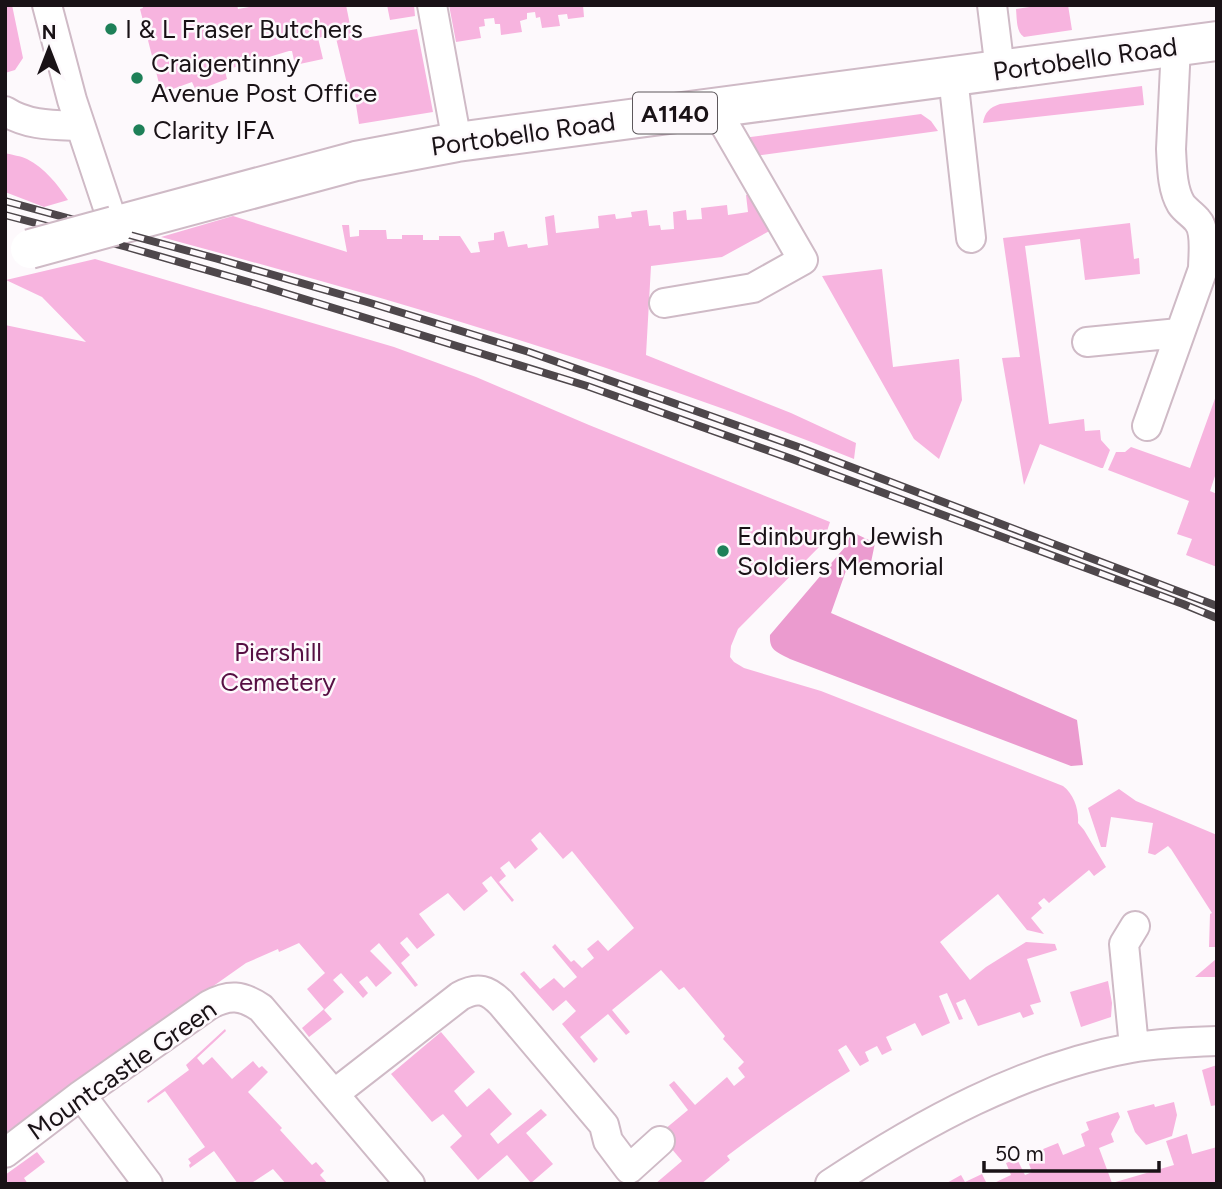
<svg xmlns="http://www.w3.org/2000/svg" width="1222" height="1189" font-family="Figtree,sans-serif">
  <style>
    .green { fill: #f7b4df }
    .forest { fill: #eb9bcf }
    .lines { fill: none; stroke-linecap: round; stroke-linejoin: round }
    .minor-casing { stroke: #cfbac6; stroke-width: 32 }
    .primary-casing { stroke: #cfbac6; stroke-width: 42 }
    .minor { stroke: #fff; stroke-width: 28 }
    .primary { stroke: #fff; stroke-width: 38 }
    .rail-casing { stroke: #4e474b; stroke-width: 8 }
    .rail { stroke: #fdf9fc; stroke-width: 5; stroke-dasharray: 16; stroke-linecap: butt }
    .primary-bridge-casing { stroke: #cfbac6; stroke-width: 42; stroke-linecap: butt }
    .primary-bridge { stroke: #fff; stroke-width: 38 }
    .poi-dot { fill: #1e8058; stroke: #fdf9fc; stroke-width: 2.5 }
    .labels { text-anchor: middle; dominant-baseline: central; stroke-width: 5; stroke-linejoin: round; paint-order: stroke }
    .shield { fill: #fdf9fc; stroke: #5d575b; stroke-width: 2 }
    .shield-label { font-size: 24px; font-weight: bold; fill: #191216 }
    .poi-label { font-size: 26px; fill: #191216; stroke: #fdf9fc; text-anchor: start }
    .street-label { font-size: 26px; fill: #191216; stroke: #fdf9fc }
    .park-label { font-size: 26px; fill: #560f43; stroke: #fdf9fc }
  </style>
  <rect width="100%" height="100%" fill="#fdf9fc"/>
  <path class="green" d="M12,5L23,58L15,70L5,73V7Z
    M142,5H237L238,9L260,5H346L353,40L417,29L433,112L359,124L354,92H349L335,34L318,38L323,59L295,65L292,51H289L229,69L225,71L227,79L196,91L192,82L170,90L173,100L164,103L140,9L143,8Z
    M387,5H414L415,16L390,20Z
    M449,5H583L584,17L568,19L567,14L558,15L560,26L542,28L540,17L536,18L535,12L527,13V19L520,21L522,32L501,35L500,24H495L494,18L484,19L485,26L479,27L481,38L456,42Z
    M1043,5H1068L1072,30L1024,37C1016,32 1017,19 1016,9Z
    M1142,86L1144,105L983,123C985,112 989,108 1000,104Z
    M921,114L931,121L938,131L754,156L743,138Z
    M5,153C12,155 21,156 27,159C45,168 57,184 68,200L44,207L5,192Z
    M756,193L775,228L722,257L651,266L646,355L791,413L856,443L854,459C629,368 395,300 161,237L233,216L347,252L342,225H349L350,237L359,236V230H386L387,239H402V235H423V240H439V236H460L471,253L480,252L478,242L494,240V233L504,231L508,247L527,244L528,248L548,245L545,217L554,215L556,233L599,228L598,216L615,214L616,219L632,217L631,212L647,210L649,226L660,225L661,230L674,229L673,212L686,210L687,220L702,219L701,208L727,205L728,215L748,212L746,195Z
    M1130,223L1134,259L1139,258L1140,274L1085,280L1080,239L1025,246L1049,424L1084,419L1085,431L1100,430L1101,440L1110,450L1103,468H1101L1040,444L1024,485L1002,358L1020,357L1003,238Z
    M95,259L394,347L476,377L589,425L830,522L823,543L738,629L731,646L730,657L734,662L744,668L821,691L1063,786C1074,794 1079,810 1078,823L1084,830L1106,867L1094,876L1089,870L1049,903L1044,898L1038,903L1042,908L1031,918L1044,934L1027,930L998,894L940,942L970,980L986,967L1026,942L1055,944L1057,950L1027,959L1041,1002L1030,1005L1034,1014L1023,1018L1020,1012L978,1026L965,999L956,1003L963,1019L959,1020L947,993L939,996L950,1023L922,1036L915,1023L886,1037L892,1050L882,1055L877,1046L865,1052L869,1061L860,1066L846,1045L838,1050L850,1071C808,1097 767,1126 727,1156L730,1160L701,1184H655L682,1161L659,1134L688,1110L669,1085L674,1081L695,1105L727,1077L734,1086L745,1077L738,1068L744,1062L723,1039L725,1036L684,987L679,990L661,970L612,1010L630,1032L626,1035L608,1014L580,1037L598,1059L594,1063L562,1024L576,1011L566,1000L553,1011L520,974L524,971L540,989L554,978L564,988L577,977L552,947L555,944L571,962L574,960L582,968L594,958L587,949L598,940L608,951L634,928L572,851L563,859L540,832L531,840L538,849L515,869L509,861L500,868L506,876L499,882L514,900L512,902L491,876L482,883L488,891L464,911L448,893L419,914L435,935L417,949L407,937L400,943L410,955L401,963L418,985L415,987L379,943L370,951L392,973L376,987L367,976L359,982L368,993L363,998L341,973L333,980L344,992L324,1010L332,1019L309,1037L302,1028L324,1009L307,989L325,973L299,943L279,952L278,949L246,963L5,1133V325L86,342L42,297L6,280Z
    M882,269L893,367L959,359L962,400L939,459L914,439L822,276Z
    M1217,393V470L1210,491L1217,494V567L1186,555L1192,539L1177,534L1189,501L1108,470L1116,452H1125L1131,447L1190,468Z
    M1119,789L1136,801L1217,835V947H1209L1210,914L1212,913L1171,849L1168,846L1155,855L1148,853L1153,823L1111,817L1106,847H1101L1088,808Z
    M1217,957V977H1195L1216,959Z
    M1108,981L1112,1003L1111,1017L1081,1027L1070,992Z
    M225,1029L226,1031L197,1058L203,1065L212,1057L232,1079L253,1061L259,1068L262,1066L268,1072L248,1092L282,1128L280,1130L312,1165L316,1162L324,1171L320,1175L328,1184H286L273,1169L250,1184H238L214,1151L190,1168L189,1165L191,1163L188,1159L205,1147L165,1091L148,1103L147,1101L189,1070L186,1065Z
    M441,1032L475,1072L454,1091L467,1107L489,1088L512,1114L490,1134L498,1144L541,1109L547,1115L526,1133L553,1164L531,1183L507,1155L478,1180L450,1147L462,1136L443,1114L432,1122L391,1074Z
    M1217,1065V1105L1211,1106L1202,1070Z
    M1174,1102L1177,1115L1172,1136L1146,1145L1135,1132L1127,1111L1154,1104L1155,1107Z
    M1118,1112L1120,1117L1111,1134L1114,1142L1099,1148L1112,1183L1174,1165L1166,1141L1187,1134L1192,1154L1217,1147V1184H992L1011,1175L1006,1163L1017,1159L1025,1175L1032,1172L1026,1156L1058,1143L1063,1155L1085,1146L1081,1134L1089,1130L1086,1122Z
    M37,1152L45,1162L24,1178L28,1184H5V1175Z
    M982,1174L987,1184H945L961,1175L965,1182Z"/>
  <path class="forest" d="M852,532L875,543L869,572L848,565L831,613L1077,720L1083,765L1071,766L790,659C777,652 769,651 770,635L845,547Z"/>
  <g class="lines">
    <defs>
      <path id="minor" d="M47,5L72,100L114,226
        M432,5L457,142
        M992,5L1000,70
        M953,77L971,238
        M5,111C28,126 54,125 80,126
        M664,303L753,288L803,260L715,108
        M1087,342L1179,333
        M1147,426L1203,269C1203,254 1207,231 1197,220C1192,214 1185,210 1181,204C1172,189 1172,167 1171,149L1176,46
        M1134,1047L1124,944L1135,926
        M334,1094L460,996C478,986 488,990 501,1003L604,1125L608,1141L629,1169L660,1141
        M81,1095L148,1184
        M5,1153L81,1095L209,1005C229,994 242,995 261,1008L410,1184
        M830,1184C922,1123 1022,1068 1131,1048C1159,1043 1188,1042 1217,1041"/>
      <path id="primary" d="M114,226L356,161L457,142L1217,41"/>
    </defs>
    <use href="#minor" class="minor-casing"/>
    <use href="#primary" class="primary-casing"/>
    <use href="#minor" class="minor"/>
    <use href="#primary" class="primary"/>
    <defs>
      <path id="rail" d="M5,201L218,259L367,302L529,352L801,448L1217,606
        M5,215L127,247L252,283L587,386L792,459L1183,604L1217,618"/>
    </defs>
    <use href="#rail" class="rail-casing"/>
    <use href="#rail" class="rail"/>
    <defs>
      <path id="primary-bridge" d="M30,249L114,226"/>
    </defs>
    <use href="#primary-bridge" class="primary-bridge-casing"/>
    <use href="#primary-bridge" class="primary-bridge"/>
  </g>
  <g class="poi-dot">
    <circle cx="111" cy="29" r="7"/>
    <circle cx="137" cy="78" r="7"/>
    <circle cx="139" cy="130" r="7"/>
    <circle cx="723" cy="551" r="7"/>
  </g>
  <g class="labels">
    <rect class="shield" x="633" y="92.5" width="84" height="41" rx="5"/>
    <g class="shield-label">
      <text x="675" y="113">A1140</text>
    </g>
    <g class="poi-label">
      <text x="125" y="29">I &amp; L Fraser Butchers</text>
      <text x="151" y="63">Craigentinny<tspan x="151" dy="30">Avenue Post Office</tspan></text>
      <text x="153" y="130">Clarity IFA</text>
      <text x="737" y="536">Edinburgh Jewish<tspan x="737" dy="30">Soldiers Memorial</tspan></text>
    </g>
    <g class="street-label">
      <text transform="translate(1085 59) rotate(-8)">Portobello Road</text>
      <text transform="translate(523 134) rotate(-8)">Portobello Road</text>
      <text transform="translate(122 1070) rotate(-35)">Mountcastle Green</text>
    </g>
    <g class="park-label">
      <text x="278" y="652">Piershill<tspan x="278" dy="30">Cemetery</tspan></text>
    </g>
  </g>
  <rect width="1222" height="1189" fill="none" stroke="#191216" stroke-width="14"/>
  <g transform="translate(49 49)" stroke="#fdf9fc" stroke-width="5" paint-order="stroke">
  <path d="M0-5L12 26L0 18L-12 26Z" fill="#191216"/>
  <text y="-10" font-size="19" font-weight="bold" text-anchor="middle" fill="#191216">N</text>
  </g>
  <path d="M984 1161v10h175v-10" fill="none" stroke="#191216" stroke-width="3.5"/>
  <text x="995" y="1161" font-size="21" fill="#191216" stroke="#fdf9fc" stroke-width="5" paint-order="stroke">50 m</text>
</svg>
